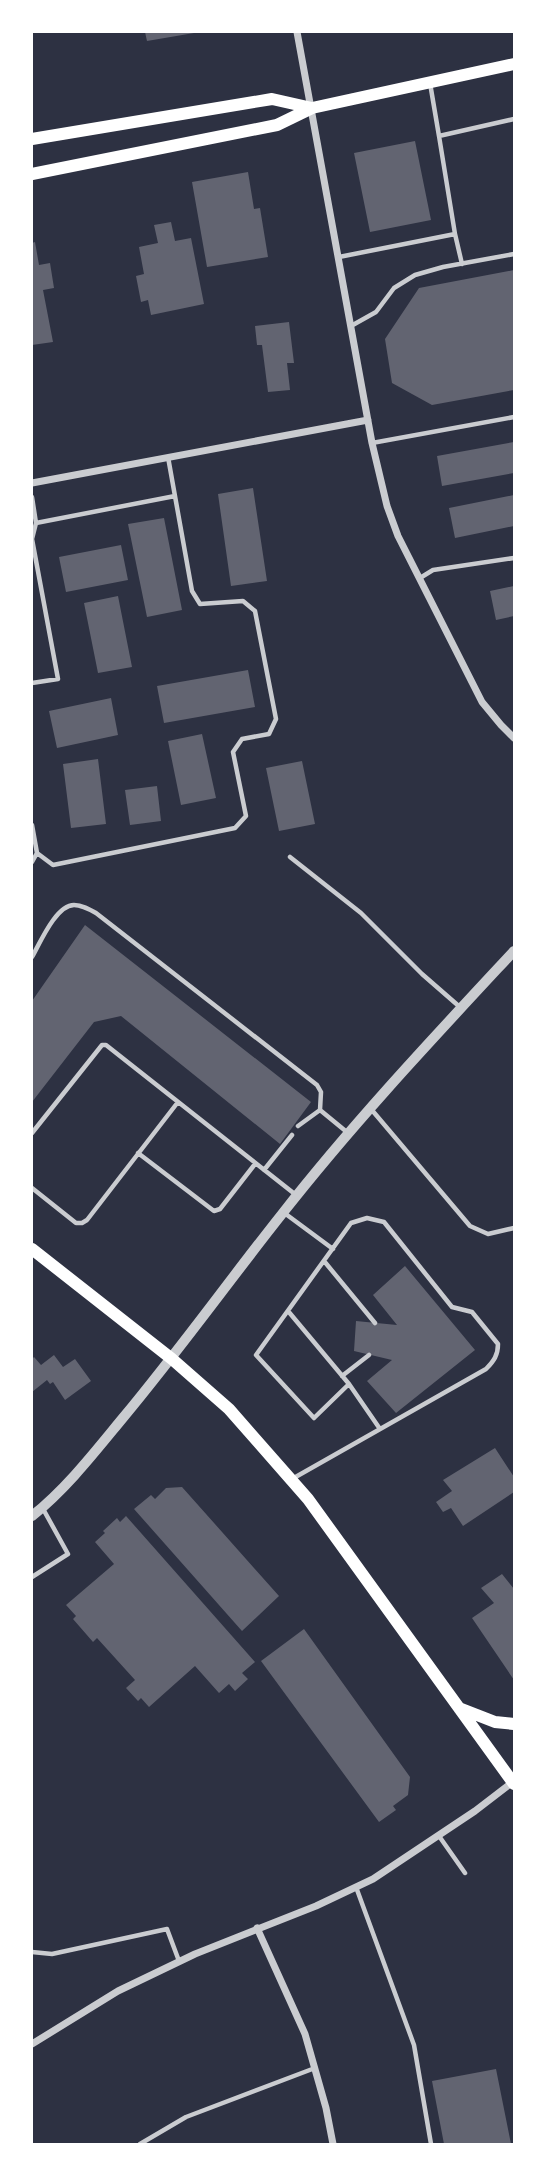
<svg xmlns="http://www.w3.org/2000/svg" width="546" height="2176" font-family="Figtree,sans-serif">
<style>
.building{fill:#626471}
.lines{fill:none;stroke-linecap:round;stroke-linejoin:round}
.service{stroke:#caccd0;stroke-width:4.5}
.minor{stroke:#caccd0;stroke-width:7}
.tertiary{stroke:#caccd0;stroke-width:10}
.secondary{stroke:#fff;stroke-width:12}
</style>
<rect width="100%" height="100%" fill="#2d3142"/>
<path class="building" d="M145,32H194V33L147,41Z
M415,141L431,220L370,232L354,153Z
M248,172L254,209L260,208L268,257L207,267L192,182Z
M171,222L175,241L191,238L204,304L151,315L148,300L141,302L136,276L144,274L139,247L158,243L154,225Z
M35,242L39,265L50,263L54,288L43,290L53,342L32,345V243Z
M514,270V390L432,405L392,383L385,339L419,288Z
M289,322L294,363H287L290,390L268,392L262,345H257L255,326Z
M514,442V473L442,486L437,456Z
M253,488L267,581L231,586L218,494Z
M514,495V526L455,538L449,508Z
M164,518L182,610L147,617L128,524Z
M121,545L128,580L66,592L59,557Z
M514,586V616L496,620L490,591Z
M118,596L132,667L98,673L84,603Z
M248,670L255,707L164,723L157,686Z
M111,698L118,735L57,748L49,711Z
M202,734L216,798L181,805L168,741Z
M98,759L106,824L71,828L63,764Z
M302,761L315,824L279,831L266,768Z
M157,786L161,821L130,825L125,790Z
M85,925L311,1102L280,1144L121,1016L94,1022L32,1102V1001Z
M405,1266L475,1350L396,1413L367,1381L392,1360L354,1351L356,1321L397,1325L373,1295Z
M54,1355L63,1367L75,1359L91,1381L65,1400L53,1382L50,1384L47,1380L32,1392V1359L34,1357L41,1365Z
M495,1448L514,1477V1492L463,1526L451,1508L443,1512L436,1502L452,1491L443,1480Z
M182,1487L279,1596L242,1631L134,1509L151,1495L155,1499L166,1488Z
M126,1516L255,1662L242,1673L248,1679L235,1691L229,1684L219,1693L195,1666L149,1707L141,1698L138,1701L126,1688L135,1680L97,1638L93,1642L73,1619L76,1616L66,1605L114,1564L95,1542L105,1533L103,1531L117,1518L120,1522Z
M502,1574L514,1589V1680L472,1618L494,1603L481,1588Z
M304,1629L410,1777L408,1795L393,1806L396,1810L379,1822L261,1661Z
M496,2069L511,2144H444L432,2081Z"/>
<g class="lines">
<path class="service" d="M430,83L439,136
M455,234L462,264
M339,257L455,234L439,136L514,119
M351,326L376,312L394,288L415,275L443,267L514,254
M372,443L514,417
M32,497L36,523L32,539L58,679L32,683
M36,523L175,496
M420,578L433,570L514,558
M32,825L37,853L53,865L235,828L246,816L233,752L242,739L269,734L276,719L255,611L243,601L200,604L192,591L168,457
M290,857L361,913L422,974L461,1008
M32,862L37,853
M32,957C40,943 56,905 74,905C82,905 89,909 96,913L317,1085L321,1092L320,1110L348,1133
M371,1109L470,1226L488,1234L514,1228
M298,1126L320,1110
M32,1133L102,1045H106L296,1195
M138,1153L214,1211L220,1209L255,1164
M264,1170L292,1135
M32,1188L76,1223H82L87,1220L178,1102
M283,1212L333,1249
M324,1261L375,1323
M288,1311L349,1384L380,1429
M342,1376L369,1355
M292,1479L486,1369C494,1361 498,1355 498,1344L472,1312L452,1307L384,1222L367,1218L351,1223L256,1355L314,1418L349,1384
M32,1577L68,1554L42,1507
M439,1836L465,1873
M356,1887L414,2045L431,2144
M32,1952L52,1954L167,1929L179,1961
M140,2144L186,2117L315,2068"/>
<path class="minor" d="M297,32L372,443L387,506L398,536L482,702L501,725L514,738
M32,483L368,420
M257,1928L305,2034L326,2108L333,2144
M32,2044L118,1991L195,1954L316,1906L373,1879L475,1811L514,1781"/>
<path class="tertiary" d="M32,1516C66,1489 94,1453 122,1419C178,1352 228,1282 282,1214C354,1122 435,1036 514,951"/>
<path class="secondary" d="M32,139L272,99L312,108
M32,174L277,125L312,108L514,64
M32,1249L172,1359L229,1409L308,1499L514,1784
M459,1708L495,1722L514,1724"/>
</g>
<rect width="546" height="2176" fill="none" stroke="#ffffff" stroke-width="66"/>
</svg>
